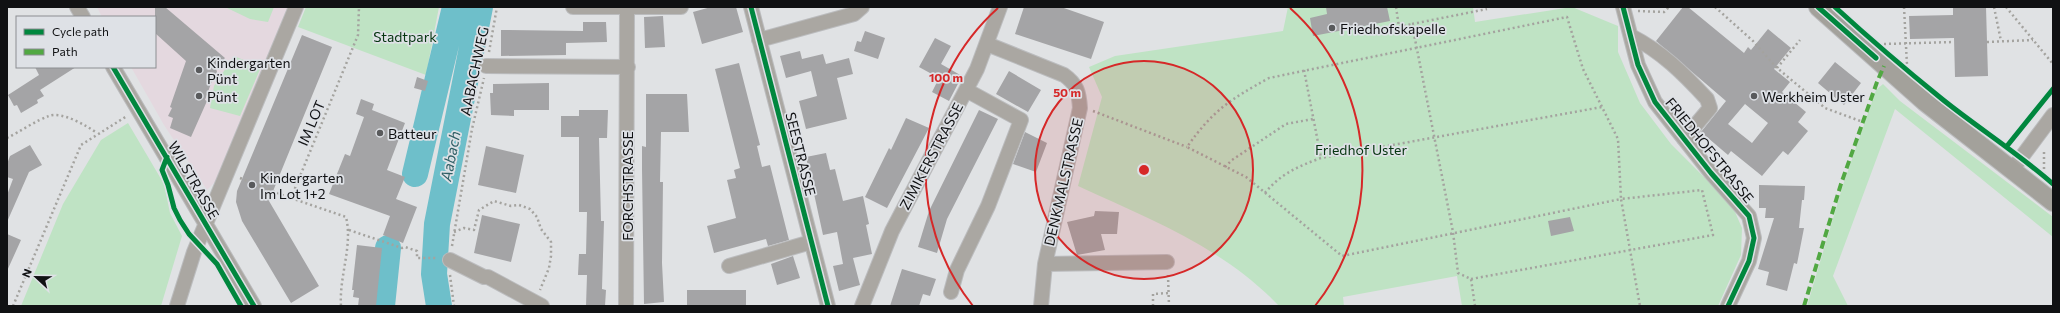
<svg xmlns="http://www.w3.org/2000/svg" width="2060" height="313" font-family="Commissioner,sans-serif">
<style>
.education{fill:#e4d8df}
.green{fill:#bfe3c4}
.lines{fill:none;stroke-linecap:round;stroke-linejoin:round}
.river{stroke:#6ebfca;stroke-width:26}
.building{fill:#a4a4a6;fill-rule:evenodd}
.minor-casing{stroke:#bbbcbe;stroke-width:16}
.major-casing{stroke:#bbbcbe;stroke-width:20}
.path{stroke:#a4a39f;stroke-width:2.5;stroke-dasharray:2 3;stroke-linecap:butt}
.minor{stroke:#aaa7a2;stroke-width:14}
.major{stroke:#a3a19b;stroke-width:18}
.quiet{stroke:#51a842;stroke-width:4;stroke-dasharray:8 4;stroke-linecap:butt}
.cycleway-casing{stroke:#dee1e6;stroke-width:8}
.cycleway{stroke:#00873e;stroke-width:5}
.ring{fill:none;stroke:#d62828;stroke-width:2}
.poi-dot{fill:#595a5c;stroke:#dee1e6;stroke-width:1.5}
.labels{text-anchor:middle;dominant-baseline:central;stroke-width:3.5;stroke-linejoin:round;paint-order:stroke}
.poi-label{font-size:14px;fill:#101113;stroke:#dee1e6;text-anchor:start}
.park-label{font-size:14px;fill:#053510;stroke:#dee1e6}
.street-label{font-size:14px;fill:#101113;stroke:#dee1e6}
.water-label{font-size:15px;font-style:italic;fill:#2f5f65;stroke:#dee1e6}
.centre{fill:#d62828;stroke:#dee1e6;stroke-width:2}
.ring-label{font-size:12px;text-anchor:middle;font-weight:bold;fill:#d62828;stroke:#dee1e6;stroke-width:3.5;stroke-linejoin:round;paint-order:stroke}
</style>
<rect width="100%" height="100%" fill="#e0e2e4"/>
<path class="education" d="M97,7H290L215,182L207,190L164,125L131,67H155V17H102Z"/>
<path class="green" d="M225,7H274L268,22L250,19Z
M306,7H439L426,75L298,27Z
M1288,7H1473L1475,22L1572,7L1618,26V52L1640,103L1671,144L1732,205L1742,228L1741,255L1718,306H1462L1457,276L1343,297L1344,306H1279C1224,248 1150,219 1078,186L1102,97L1089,67L1115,56L1283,31Z
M234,56L261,67L240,116L210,108L214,86Z
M1883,84L1900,101L2053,217V237L1895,109L1833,276L1848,306H1807L1843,185L1876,90Z
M128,123L164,184L170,213L182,236L161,306H21L63,204L101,140Z"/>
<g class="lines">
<path class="river" d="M415,174L455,7
M382,306L388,248
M439,306L434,274L437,224L480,7"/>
</g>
<path class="building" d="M155,7H165L225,58L216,68L217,72L213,78L205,100L207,101L191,137L170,128L173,118L168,116L172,108L170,107L186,61L155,33Z
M711,7H736L743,32L702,44L693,12Z
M1024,7H1061L1104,22L1091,59L1015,34Z
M1326,7H1387L1390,21L1313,36L1310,18L1327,14Z
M1683,7H1688L1744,53L1748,47L1751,50L1768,29L1791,48L1774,69L1790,82L1782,92L1806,112L1798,122L1808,131L1788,155L1783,151L1762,176L1731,151L1728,155L1701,132L1726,101L1656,41ZM1745,104L1768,123L1752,143L1728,124Z
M1986,7L1988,76L1955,77L1954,38L1910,39L1909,16L1953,15V8Z
M663,16L665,47L645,48L644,17Z
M583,22H606L607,42L566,43V55L501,56V30L583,31Z
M865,31L885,38L878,59L854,51L857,41L861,42Z
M302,35L332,47L269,201L319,286L291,303L242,221L236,202L237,191Z
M935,38L951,46L941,64L962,76L949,101L932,92L939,78L919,67Z
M800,51L802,59L823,54L826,64L849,58L853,74L837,78L847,119L806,129L799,101L817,96L811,71L786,78L780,56Z
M1835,62L1861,83L1844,105L1818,83Z
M739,63L760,145L757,146L762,167L770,165L789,240L768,246L766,239L714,253L707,226L736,218L727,180L736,178L734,170L740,168L715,69Z
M35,67H76L40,90L44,96L37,100L38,103L21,113L17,105L14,106L8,95L39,75Z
M1009,71L1041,90L1028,112L996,94Z
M417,77L428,81L425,91L414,88Z
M549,83V110H514V116L491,115L490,93H493V84Z
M646,94H687L689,132H661L660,182H663L662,263L664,302L644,304L642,169V146L646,147Z
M361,99L374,104L372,110L405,123L387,170L405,177L396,199L417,207L403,243L383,235L390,216L329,194L345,154L350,156L364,117L356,114Z
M579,110H608L607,138H599L601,221H604L602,289L606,290L605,306H586L587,275H578L579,254H586L587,212H579V137H561V116H579Z
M979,110L998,119L947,219L937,253L918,247L929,211Z
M906,118L929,128L887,208L865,197L889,148L891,150Z
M1025,132L1047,143L1036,172L1013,164Z
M30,145L42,165L29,172L7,222V195L13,179L7,177V164L10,156Z
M486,146L524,155L516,193L478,185Z
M826,153L830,170L835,169L843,201L863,196L869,224L866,225L872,254L853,258L860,285L839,291L833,266L843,264L837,232L823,235L806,157Z
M1759,185L1805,186L1804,200H1802L1799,228H1804L1797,264L1794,263L1787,291L1766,285L1769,272L1758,269L1774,218H1765L1766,208H1759Z
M1095,211L1119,212L1117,234H1101L1105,250L1077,255L1067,222L1094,216Z
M482,215L520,224L511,262L474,253Z
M1570,217L1574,231L1551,236L1548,221Z
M7,234L21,240L7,271Z
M357,245L382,248L376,306H358L359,298L353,297L354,290H352Z
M793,256L800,278L777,285L771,264Z
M902,269L936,279L930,296L923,294L919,306H890Z
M687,290H746V306H687Z"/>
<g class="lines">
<g class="minor-casing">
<path id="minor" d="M77,7L83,17
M573,7H681
M751,7L828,306
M1623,7L1638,65L1655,102L1711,173L1749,216L1754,238L1749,261L1728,306
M1631,36C1662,52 1683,73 1707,99L1710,108L1684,139
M759,40L854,14L862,7
M987,44L1064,75C1077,84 1079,93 1080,108L1045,264L1041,306
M486,66L628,67
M113,67L254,306
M2012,170L2053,115
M450,260L484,277H488L542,306
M1045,264L1167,262
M729,266L811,242
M951,292L957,270L988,206L1021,120L966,90
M177,306L194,252L296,7
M626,306L627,7
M862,306L892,231L977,69L1000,7"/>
</g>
<g class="major-casing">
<path id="major" d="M1818,7L1925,102L2053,202"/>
</g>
<path class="path" d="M1396,7L1399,27L1412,24
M1715,7L1753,41L1776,67L1825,108L1863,122
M1904,7L1907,65
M1994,7L2001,41
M2006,7L2053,64
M1638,11L1664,12L1669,7
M1987,42L2033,40
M1884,44L1954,42
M489,52L497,7
M1777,68L1800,40
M1304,70L1321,158
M1093,111L1187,147
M7,138C19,132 37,120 49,116C62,111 87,126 97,133
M2044,152V175
M1225,167L1232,160L1286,124L1313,119
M240,178L285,196L346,217C353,246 339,276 341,306
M1265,193C1280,174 1299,166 1321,158L1602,107
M291,198L358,35L359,7
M349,230L402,248L405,247L417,251V258H436
M454,232L464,228L474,230L479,210L494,201L511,206L519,205L530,209L537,217L541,229L551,242V256L549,268L540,290
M452,246L472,129L484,78
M450,275L454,306
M1168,275L1169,306
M1471,279L1713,235L1702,190L1621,199L1618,139L1583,69L1567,17L1269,78C1231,99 1213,110 1187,147L1246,177L1342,256L1621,199L1640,306
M13,306L81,145L127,116
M1153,306V294L1168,293
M1475,306L1471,279L1458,273L1453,232L1412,24L1487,9"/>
<use href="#minor" class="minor"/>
<use href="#major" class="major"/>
<path class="quiet" d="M1804,306L1841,184L1877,82L1884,66"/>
<g class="cycleway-casing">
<path id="cycleway" d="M751,7L828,306
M1623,7L1638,65L1655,102L1711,173L1749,216L1754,238L1749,261L1728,306
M1818,7L1876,58
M1835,7C1870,39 1905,69 1942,99C1978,128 2018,153 2053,184
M113,67L254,306
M2007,146L2053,89
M167,157L162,170L168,185L174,208L180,220L189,234L217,264L241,306"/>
</g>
<use href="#cycleway" class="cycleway"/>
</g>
<circle cx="1144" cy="170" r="109" fill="#d62828" fill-opacity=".12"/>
<g class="ring">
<circle cx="1144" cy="170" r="109"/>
<path d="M973 306A218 218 0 0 1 998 8M1290 8A218 218 0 0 1 1315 306"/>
</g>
<g class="poi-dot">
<circle cx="1332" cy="28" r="4"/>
<circle cx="199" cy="70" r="4"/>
<circle cx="199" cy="96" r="4"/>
<circle cx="1754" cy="96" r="4"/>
<circle cx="380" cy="133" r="4"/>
<circle cx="252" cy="185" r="4"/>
</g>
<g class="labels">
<g class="poi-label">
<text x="1340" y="28">Friedhofskapelle</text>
<text x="207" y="62">Kindergarten<tspan x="207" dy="16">Pünt</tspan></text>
<text x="207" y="96">Pünt</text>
<text x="1762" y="96">Werkheim Uster</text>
<text x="388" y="133">Batteur</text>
<text x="260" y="177">Kindergarten<tspan x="260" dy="16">Im Lot 1+2</tspan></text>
</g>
<g class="park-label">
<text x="405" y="36">Stadtpark</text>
<text x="1361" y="149">Friedhof Uster</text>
</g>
<g class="street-label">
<text transform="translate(474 71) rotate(-78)">AABACHWEG</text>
<text transform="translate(311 123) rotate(-67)">IM LOT</text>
<text transform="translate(1710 150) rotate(51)">FRIEDHOFSTRASSE</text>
<text transform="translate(801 154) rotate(76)">SEESTRASSE</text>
<text transform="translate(931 156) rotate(-62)">ZIMIKERSTRASSE</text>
<text transform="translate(194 180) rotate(60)">WILSTRASSE</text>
<text transform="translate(1063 182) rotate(-77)">DENKMALSTRASSE</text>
<text transform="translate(627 186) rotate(-90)">FORCHSTRASSE</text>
</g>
<g class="water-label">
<text transform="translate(450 156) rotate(-79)">Aabach</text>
</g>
</g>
<circle cx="1144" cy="170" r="6" class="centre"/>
<g class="ring-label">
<text x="946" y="82">100 m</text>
<text x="1067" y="97">50 m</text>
</g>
<rect width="2060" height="313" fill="none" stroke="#101113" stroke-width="16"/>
<rect x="16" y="16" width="140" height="52" fill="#dee1e6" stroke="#8c8e92"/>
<rect x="24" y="29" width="20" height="6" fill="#00873e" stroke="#8c8e92"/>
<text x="52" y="36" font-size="12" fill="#101113">Cycle path</text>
<rect x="24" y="49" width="20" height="6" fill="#51a842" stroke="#8c8e92"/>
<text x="52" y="56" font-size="12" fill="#101113">Path</text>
<g transform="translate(36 277) rotate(292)" stroke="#dee1e6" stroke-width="3" paint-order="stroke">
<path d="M0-3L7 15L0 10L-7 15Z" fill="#101113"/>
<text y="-6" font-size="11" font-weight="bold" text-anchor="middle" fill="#101113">N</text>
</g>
</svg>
